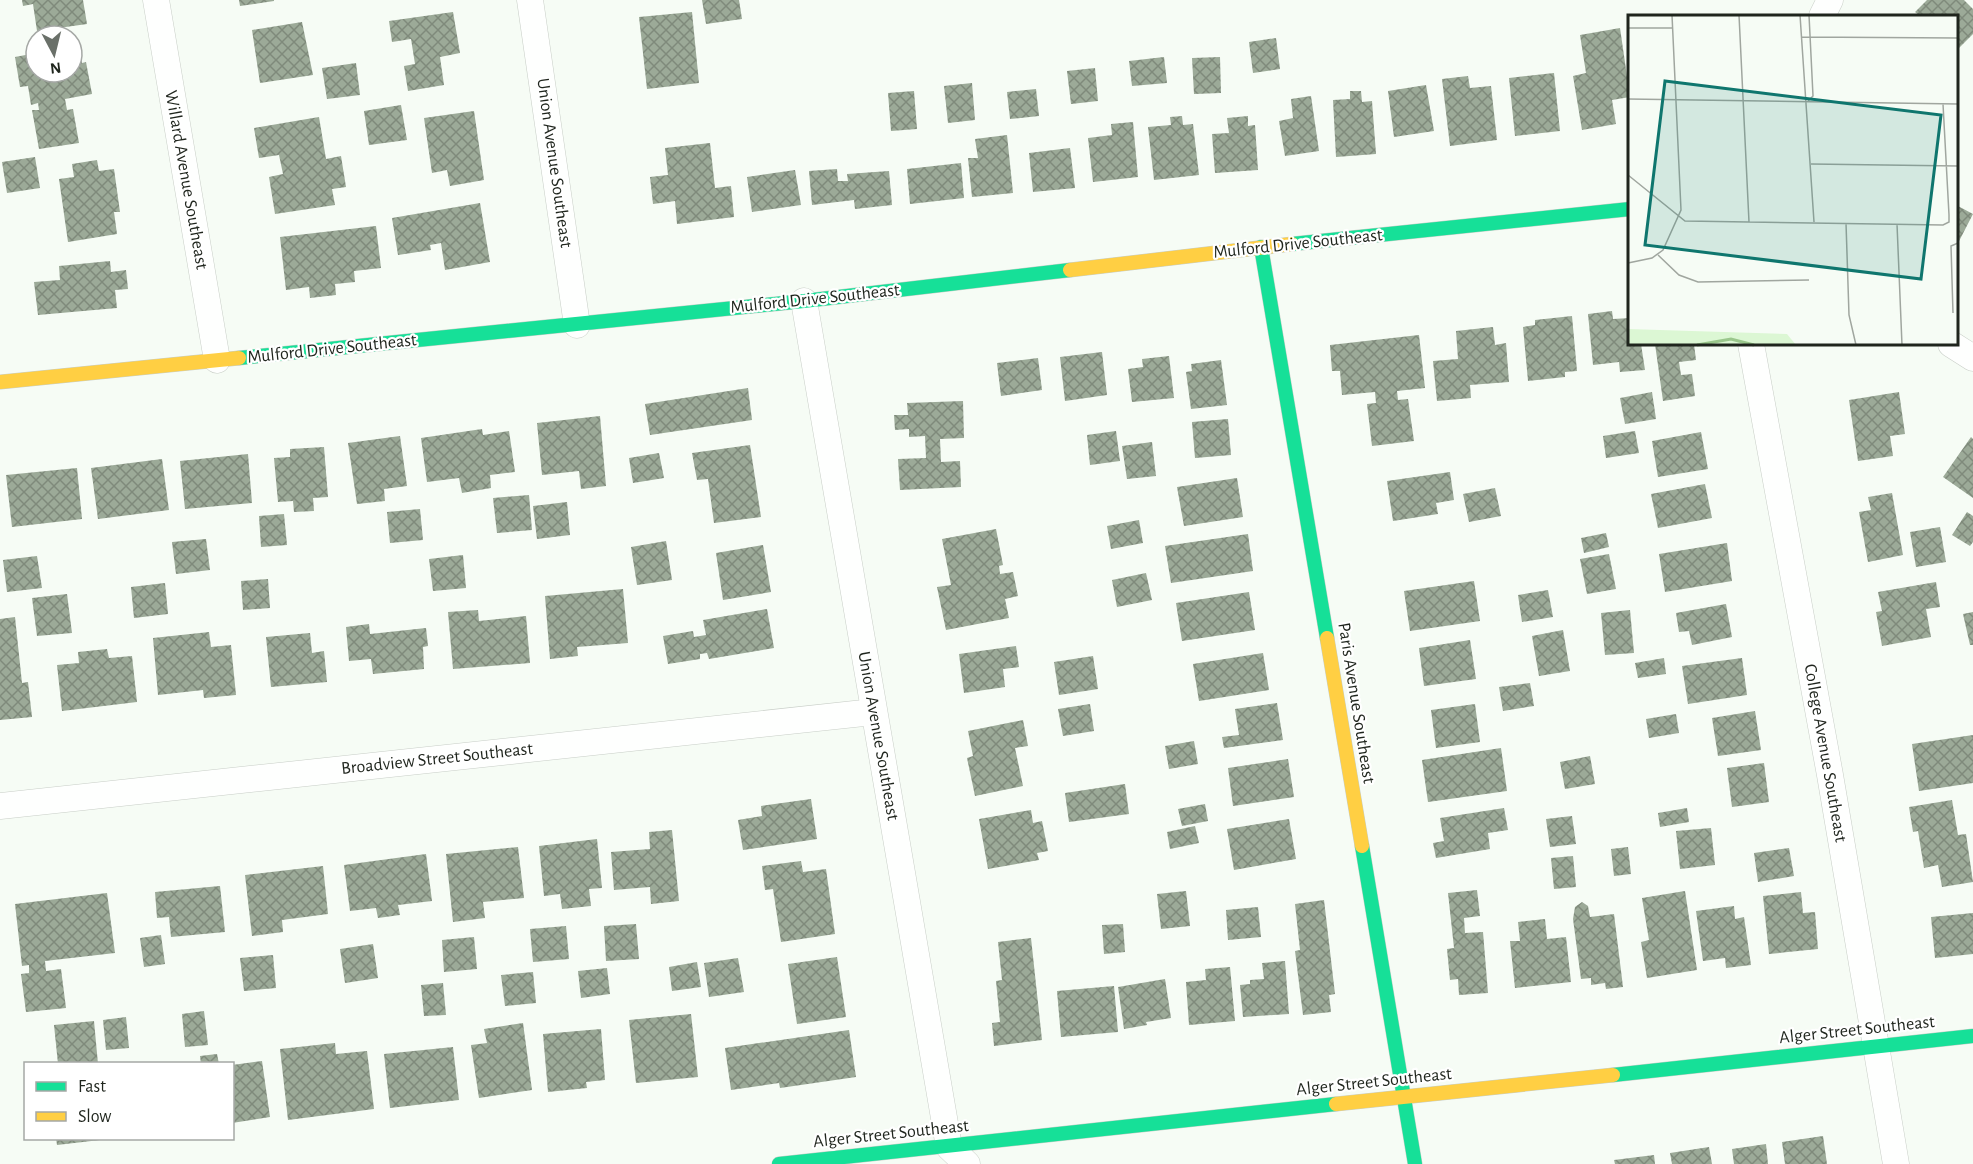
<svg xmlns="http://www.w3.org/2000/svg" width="1973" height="1164" font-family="'Alegreya Sans',sans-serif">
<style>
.building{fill:url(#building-cross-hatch)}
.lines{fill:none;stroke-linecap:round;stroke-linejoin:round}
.street-casing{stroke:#c8cec7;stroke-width:27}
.fast-casing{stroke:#c8cec7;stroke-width:15}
.slow-casing{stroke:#c8cec7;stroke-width:15}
.street{stroke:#fefffe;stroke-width:26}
.fast{stroke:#16e098;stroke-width:14}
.slow{stroke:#ffcf43;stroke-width:14}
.labels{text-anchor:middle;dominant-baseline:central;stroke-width:4.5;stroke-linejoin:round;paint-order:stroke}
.street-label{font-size:18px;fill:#1f251d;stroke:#fff}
.inset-river{fill:none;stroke:#9ac78c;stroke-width:3}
.inset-road{fill:none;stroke:#a0a69f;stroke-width:1.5}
.view{fill:#0f766e;fill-opacity:0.15;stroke:#0f766e;stroke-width:3}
.inset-edge{fill:none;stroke:#1f251d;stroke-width:3}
</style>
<defs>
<pattern id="building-cross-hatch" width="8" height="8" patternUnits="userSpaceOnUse" patternTransform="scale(1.5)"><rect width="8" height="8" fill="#9caa98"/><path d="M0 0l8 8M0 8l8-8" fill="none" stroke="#7f8a7b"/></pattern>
</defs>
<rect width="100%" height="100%" fill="#f6fcf5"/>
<path class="building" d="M22,0H83L87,24L37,31L33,4L23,6Z
M239,0H274V1L240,6Z
M702,0H739L742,19L706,24Z
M1927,0H1964L1973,9V34L1956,51V16H1920L1915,12Z
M453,12L460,53L440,57L444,85L408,91L404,66L415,64L411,39L392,42L389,21Z
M692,12L699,83L647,89L639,17Z
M302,22L313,75L260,83L252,30Z
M1620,28L1630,97L1612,100L1616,124L1582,130L1573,76L1586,73L1580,35Z
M1276,38L1280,69L1253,73L1249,42Z
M79,46L82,63L86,62L92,94L65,99L67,110L73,109L79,143L39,149L32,110H39L38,103L31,105L28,86L20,87L15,57L36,53V72H72V47Z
M1164,57L1167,83L1132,86L1129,61Z
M1220,57L1221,93L1194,94L1192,58Z
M356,63L360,95L327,99L322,68Z
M1095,68L1098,101L1071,104L1067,71Z
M1554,73L1560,131L1515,136L1509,78Z
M1468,76L1470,88L1491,86L1497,140L1450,146L1442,79Z
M972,83L975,120L948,123L944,86Z
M1426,85L1434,131L1394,137L1388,91Z
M1036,89L1039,116L1010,119L1007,92Z
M914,91L917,129L891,131L888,93Z
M1350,91H1361L1362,102L1372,101L1376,154L1336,157L1333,100L1350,99Z
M1311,96L1319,151L1285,156L1279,121L1293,118L1291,99Z
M401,105L407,140L369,145L364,111Z
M474,111L484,180L450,186L447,170L432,173L424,118Z
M1182,116L1183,125L1193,124L1199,175L1154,180L1148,127L1171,125L1170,117Z
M1248,116V126L1255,125L1258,170L1215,173L1212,134L1229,133L1227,118Z
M319,117L326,159L341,156L346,187L332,189L335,205L275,214L269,177L283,174L279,155L259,158L254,128Z
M1133,122L1138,177L1093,182L1088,138L1112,135L1111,124Z
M1007,135L1013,193L972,197L968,158H978L975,139Z
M710,143L715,188L731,186L734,217L677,224L675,201L653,204L650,177L668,175L665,148Z
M1070,148L1075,188L1033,192L1029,153Z
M35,157L40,188L7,193L2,162Z
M97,160L99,171L114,169L120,212H114L117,234L68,242L59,179L74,177L72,164Z
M961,163L964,198L910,204L907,169Z
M837,169L838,181H848L847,174L889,171L892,205L855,209L854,200L812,205L809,171Z
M795,170L801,205L752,212L747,177Z
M480,203L490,262L445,270L441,243L430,245L431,250L398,255L392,218Z
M1956,205L1973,214L1956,247Z
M376,226L381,268L354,271L355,282L335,284L336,295L310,298L309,287L286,290L280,237Z
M110,261L111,272L126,270L128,289L115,290L117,308L38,315L34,282L60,280L59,266Z
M1612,311L1613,319L1630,318V344H1641L1645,370L1620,372L1619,362L1593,365L1588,314Z
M1572,316L1577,371L1565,372V377L1528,381L1523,327L1535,325V320Z
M1493,327L1495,345L1506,343L1509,382L1470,385L1471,398L1437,401L1433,361L1458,359L1456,331Z
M1419,335L1425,388L1397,391L1398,400L1408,399L1414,441L1372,446L1367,404L1376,403L1375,392L1342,395L1340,371H1332L1330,345Z
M1655,344H1694L1696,360L1679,362L1681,375L1692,374L1695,396L1663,401Z
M1102,352L1107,395L1065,401L1060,357Z
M1169,356L1174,398L1132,402L1128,369L1143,367L1142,359Z
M1038,358L1042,390L1001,396L997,363Z
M1221,360L1227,405L1191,409L1186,372L1192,371L1191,364Z
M748,388L752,420L650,435L645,404Z
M1652,392L1656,419L1625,424L1620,398Z
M1899,392L1905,434L1890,436L1893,456L1858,461L1849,400Z
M963,401L964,438L940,439L941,462L960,461L961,487L900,490L898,459L926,458L925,436L909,437V429L895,430L894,415H908L907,403Z
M600,416L606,486L581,489L579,471L542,475L537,423Z
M1228,419L1231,455L1195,458L1192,422Z
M482,429L483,435L509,431L515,472L490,475L491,488L462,493L459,478L427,482L421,438Z
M1116,431L1120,461L1090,465L1087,435Z
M1635,431L1639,453L1606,458L1603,436Z
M1701,432L1708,469L1658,477L1652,441Z
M400,436L407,486L384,489L385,501L357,504L348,443Z
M1971,437L1973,439V498L1943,477Z
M1152,442L1156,476L1127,479L1122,446Z
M750,445L761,517L714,523L708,479L697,480L692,453Z
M324,447L328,497L313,498L314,511L294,512L293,501L278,502L274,458L290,457V449Z
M659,453L664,478L633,483L629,458Z
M248,454L252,503L185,509L180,461Z
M162,459L169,510L98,519L91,468Z
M77,468L82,519L12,527L6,475Z
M1450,472L1454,500L1436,503L1438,514L1393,521L1387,481Z
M1237,478L1243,517L1184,526L1177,487Z
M1705,484L1712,518L1658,528L1651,494Z
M1495,488L1501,516L1469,522L1463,494Z
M1892,493L1903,555L1868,562L1859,512L1871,510L1868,497Z
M529,495L532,530L497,533L493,498Z
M567,502L570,535L537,539L533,506Z
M420,509L423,540L390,543L387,512Z
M1967,512L1973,516V542L1970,546L1952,535Z
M284,514L287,545L261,547L259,516Z
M1139,520L1143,543L1111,549L1107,526Z
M1940,527L1946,562L1916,567L1910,532Z
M996,529L1003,565L999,566L1000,574L1013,572L1018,596L1005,599L1009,618L946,630L937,587L951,585L942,539Z
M1606,533L1609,547L1584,553L1581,538Z
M1248,534L1253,571L1171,583L1165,546Z
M206,539L210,570L176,574L172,542Z
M666,541L672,580L637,585L631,547Z
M1727,543L1732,581L1665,592L1659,554Z
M763,545L771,592L723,600L716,553Z
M1609,554L1616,589L1587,594L1580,559Z
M463,555L466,588L433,591L429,559Z
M37,556L42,588L7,592L3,560Z
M1146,573L1152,600L1117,607L1112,580Z
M268,579L270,608L243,610L241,581Z
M1474,581L1480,621L1410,631L1404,591Z
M1936,582L1940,607L1926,609L1931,637L1882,646L1876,612L1882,611L1878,592Z
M165,583L168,614L134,618L131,587Z
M623,589L628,643L577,647L578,656L550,659L545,596Z
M1548,590L1553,617L1522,622L1518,595Z
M1249,592L1255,630L1182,641L1176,603Z
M67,594L72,633L37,636L32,598Z
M1726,604L1732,637L1692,645L1689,631L1679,632L1676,613Z
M767,609L774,648L709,659L707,653L700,654V659L668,664L663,636L693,631L694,637L706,635L703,620Z
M478,610L479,621L526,616L530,663L453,669L448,612Z
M1630,610L1634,653L1605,655L1601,613Z
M1973,612V645H1970L1963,614Z
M15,617L22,683L28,682L32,717L0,720V619Z
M369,624L370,634L426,628L428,646L423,647L424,669L373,674L371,659L349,661L346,627Z
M1563,630L1570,671L1539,676L1532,636Z
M209,632L211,647L231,645L236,695L204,698L203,690L158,695L153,638Z
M310,633L312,653L324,651L327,682L271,687L266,637Z
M1470,640L1476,679L1424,686L1419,648Z
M1016,646L1019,667L1003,669L1005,687L964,693L959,654Z
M107,649L109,658L132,656L137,702L62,711L57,665L79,663L78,652Z
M1263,653L1269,690L1199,701L1193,664Z
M1093,656L1098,689L1059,695L1054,662Z
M1664,658L1666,674L1638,678L1635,663Z
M1742,658L1747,695L1688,704L1682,666Z
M1530,683L1534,706L1503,711L1499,687Z
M1277,703L1283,740L1224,748L1222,737L1239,735L1235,709Z
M1090,704L1094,731L1063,736L1058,709Z
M1475,704L1480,742L1436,748L1431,710Z
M1755,711L1761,750L1718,756L1712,718Z
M1676,714L1679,733L1649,738L1646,719Z
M1023,720L1028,746L1015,748L1023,786L975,796L967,758L973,756L968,731Z
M1973,735V783L1919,791L1912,744Z
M1194,741L1198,764L1169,769L1165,746Z
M1501,748L1507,791L1428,802L1422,760Z
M1590,756L1595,784L1565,789L1560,762Z
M1288,759L1294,797L1233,806L1228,768Z
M1764,763L1769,802L1732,807L1727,768Z
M1125,784L1129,814L1069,822L1065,793Z
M811,799L817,839L743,850L738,820L762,816L761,806Z
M1952,800L1958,835L1966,834L1973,882L1942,887L1938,865L1924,868L1918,831L1913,832L1909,807Z
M1205,804L1208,821L1182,826L1178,809Z
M1504,808L1508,830L1488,833L1490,849L1436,858L1433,843L1444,841L1440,818Z
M1687,808L1689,822L1660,827L1658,813Z
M1031,810L1033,823L1042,821L1048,851L1037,853L1039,860L988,869L979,819Z
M1572,816L1576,844L1550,847L1546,819Z
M1289,819L1296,859L1234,870L1227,829Z
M1195,826L1199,843L1170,849L1167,832Z
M1711,828L1715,865L1680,869L1676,831Z
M672,830L679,901L651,904L650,887L614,890L611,852L650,849L649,832Z
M597,839L602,888L589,889L591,906L562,909L560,894L544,896L539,846Z
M518,847L524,898L483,902L485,918L453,922L446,854Z
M1628,847L1631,874L1614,876L1611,849Z
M1789,848L1794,876L1758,882L1754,853Z
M426,854L432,901L398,905L400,915L378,918L376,908L350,911L344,865Z
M1573,856L1576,887L1554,889L1551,858Z
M801,861L803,872L826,869L835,934L781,942L773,889L765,890L762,866Z
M323,866L328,914L282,920L283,932L252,936L245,875Z
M220,886L225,932L171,937L169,917L157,918L155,892Z
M1477,890L1480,916L1464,918L1465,933L1483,932L1488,993L1459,995L1458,979L1450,980L1447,949L1454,948L1448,893Z
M1186,891L1190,926L1161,929L1157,894Z
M1685,891L1697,970L1647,978L1641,942L1649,940L1642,898Z
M1801,892L1803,913L1815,912L1818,949L1769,954L1763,896Z
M107,893L115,953L45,961L46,971L61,969L66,1008L26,1012L21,974L29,973V965L22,966L15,904Z
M1324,900L1335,994L1329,995L1331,1012L1303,1015L1295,951L1300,950L1295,904Z
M1582,902L1588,906L1590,917L1614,914L1623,987L1606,989L1605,983L1591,985V978L1581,979L1573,919L1575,907Z
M1734,906L1735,919L1744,917L1751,965L1726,968L1725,958L1703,961L1696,911Z
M1258,907L1261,937L1228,940L1226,910Z
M1973,913V954L1935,958L1931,917Z
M1545,919L1547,939L1566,937L1571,982L1515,988L1510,941H1520L1518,922Z
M636,924L639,959L606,961L604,926Z
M1123,924L1125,952L1104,954L1102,925Z
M566,926L569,959L533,962L530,929Z
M161,935L165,964L144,967L140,938Z
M474,937L477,969L444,972L442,940Z
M1031,938L1042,1040L994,1046L992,1023L1000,1022L996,981L1002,980L998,942Z
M373,944L378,978L345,983L340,949Z
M273,955L276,988L244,991L240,958Z
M837,957L846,1017L797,1024L788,964Z
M738,958L744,992L709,997L704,963Z
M1285,961L1289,1014L1243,1017L1240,985L1250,984V980L1264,979L1262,963Z
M697,962L701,987L672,991L669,967Z
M1230,967L1235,1021L1189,1025L1186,982L1206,980L1205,969Z
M607,968L610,994L581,998L578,971Z
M533,972L536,1003L505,1006L501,975Z
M1165,979L1171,1018L1146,1022L1147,1025L1124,1029L1118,987Z
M443,983L446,1015L424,1016L421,985Z
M1114,986L1118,1032L1061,1037L1057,991Z
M204,1011L208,1045L185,1047L182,1014Z
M691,1014L698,1077L636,1083L629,1020Z
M126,1017L129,1048L106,1050L103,1020Z
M94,1021L98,1064H58L54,1025Z
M523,1023L532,1090L479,1098L471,1045L487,1043L484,1029Z
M601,1029L605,1080L586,1082L587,1088L548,1092L543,1034Z
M849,1030L856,1077L780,1088L779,1083L731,1090L725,1048Z
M335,1043L336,1054L367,1051L374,1109L288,1120L280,1049Z
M453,1047L459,1100L390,1108L384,1054Z
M217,1054L219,1064H201L200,1056Z
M262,1061L270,1117L232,1123V1065Z
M1823,1136L1827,1164H1785L1782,1142Z
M56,1138H100V1140L57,1145Z
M1766,1144L1768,1164H1734L1732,1149Z
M1709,1147L1712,1164H1672L1670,1153Z
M1654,1155L1655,1164H1615L1614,1160Z"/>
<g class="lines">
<g class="street-casing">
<path id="street" d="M156,0L217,360
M530,0L577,325
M1822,16L1830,0
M804,301L949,1147L967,1164
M1751,344L1830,775L1896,1164
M1951,344L1973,358
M0,806L873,712"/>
</g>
<g class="fast-casing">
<path id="fast" d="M1292,244L1630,209
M1261,247L1327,638
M239,358L804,301L1070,270
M1362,846L1415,1164
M1613,1075L1973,1036
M779,1164L1336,1104"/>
</g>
<g class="slow-casing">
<path id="slow" d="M1070,270L1292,244
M0,382L239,358
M1327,638L1362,846
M1336,1104L1613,1075"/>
</g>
<use href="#street" class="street"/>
<use href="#fast" class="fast"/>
<use href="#slow" class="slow"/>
</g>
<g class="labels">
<g class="street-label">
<text transform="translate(554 163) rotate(82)">Union Avenue Southeast</text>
<text transform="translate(186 180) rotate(80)">Willard Avenue Southeast</text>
<text transform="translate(1298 244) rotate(-6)">Mulford Drive Southeast</text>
<text transform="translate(815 299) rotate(-6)">Mulford Drive Southeast</text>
<text transform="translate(332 349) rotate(-6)">Mulford Drive Southeast</text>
<text transform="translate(1356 703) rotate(81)">Paris Avenue Southeast</text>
<text transform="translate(878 736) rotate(80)">Union Avenue Southeast</text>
<text transform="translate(1825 753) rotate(80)">College Avenue Southeast</text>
<text transform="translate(437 759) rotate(-6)">Broadview Street Southeast</text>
<text transform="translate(1857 1030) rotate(-6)">Alger Street Southeast</text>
<text transform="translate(1374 1082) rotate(-6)">Alger Street Southeast</text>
<text transform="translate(891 1134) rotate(-6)">Alger Street Southeast</text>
</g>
</g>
<g transform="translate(1628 15)">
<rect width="330" height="330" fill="#f6fcf5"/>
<path d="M0,314L159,319L168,330H0Z" fill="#dcf7d4"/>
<path class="inset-river" d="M69,330L103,324L126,330"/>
<path class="inset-road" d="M111,0L121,207M172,0L186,207M0,13H45M173,22L330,23M0,84L330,89M180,86L185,81L181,0M183,149L330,151M0,160L57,206L315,210L321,207V200L315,89M218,208L221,300L228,330M269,209L274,330M30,240L51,260L70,267L181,265M0,248L24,243L35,235L53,195L44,0M325,298L323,231L330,228"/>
<path class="view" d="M37,66L313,100L293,264L17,230Z"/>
<rect width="330" height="330" class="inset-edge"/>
</g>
<rect x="24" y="1062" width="210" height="78" fill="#ffffff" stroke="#a5a8a5" stroke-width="1.5"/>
<rect x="36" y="1082" width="30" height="9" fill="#16e098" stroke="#a5a8a5" stroke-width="1.5"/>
<text x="78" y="1092" font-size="18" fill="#1f251d">Fast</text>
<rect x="36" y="1112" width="30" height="9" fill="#ffcf43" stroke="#a5a8a5" stroke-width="1.5"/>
<text x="78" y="1122" font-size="18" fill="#1f251d">Slow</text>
<g transform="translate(54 54) rotate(173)"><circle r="28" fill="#ffffff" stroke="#a5a8a5" stroke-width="1.5"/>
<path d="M0-4.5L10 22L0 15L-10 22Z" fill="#6a7069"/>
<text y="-9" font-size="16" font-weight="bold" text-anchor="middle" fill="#1f251d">N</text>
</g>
</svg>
